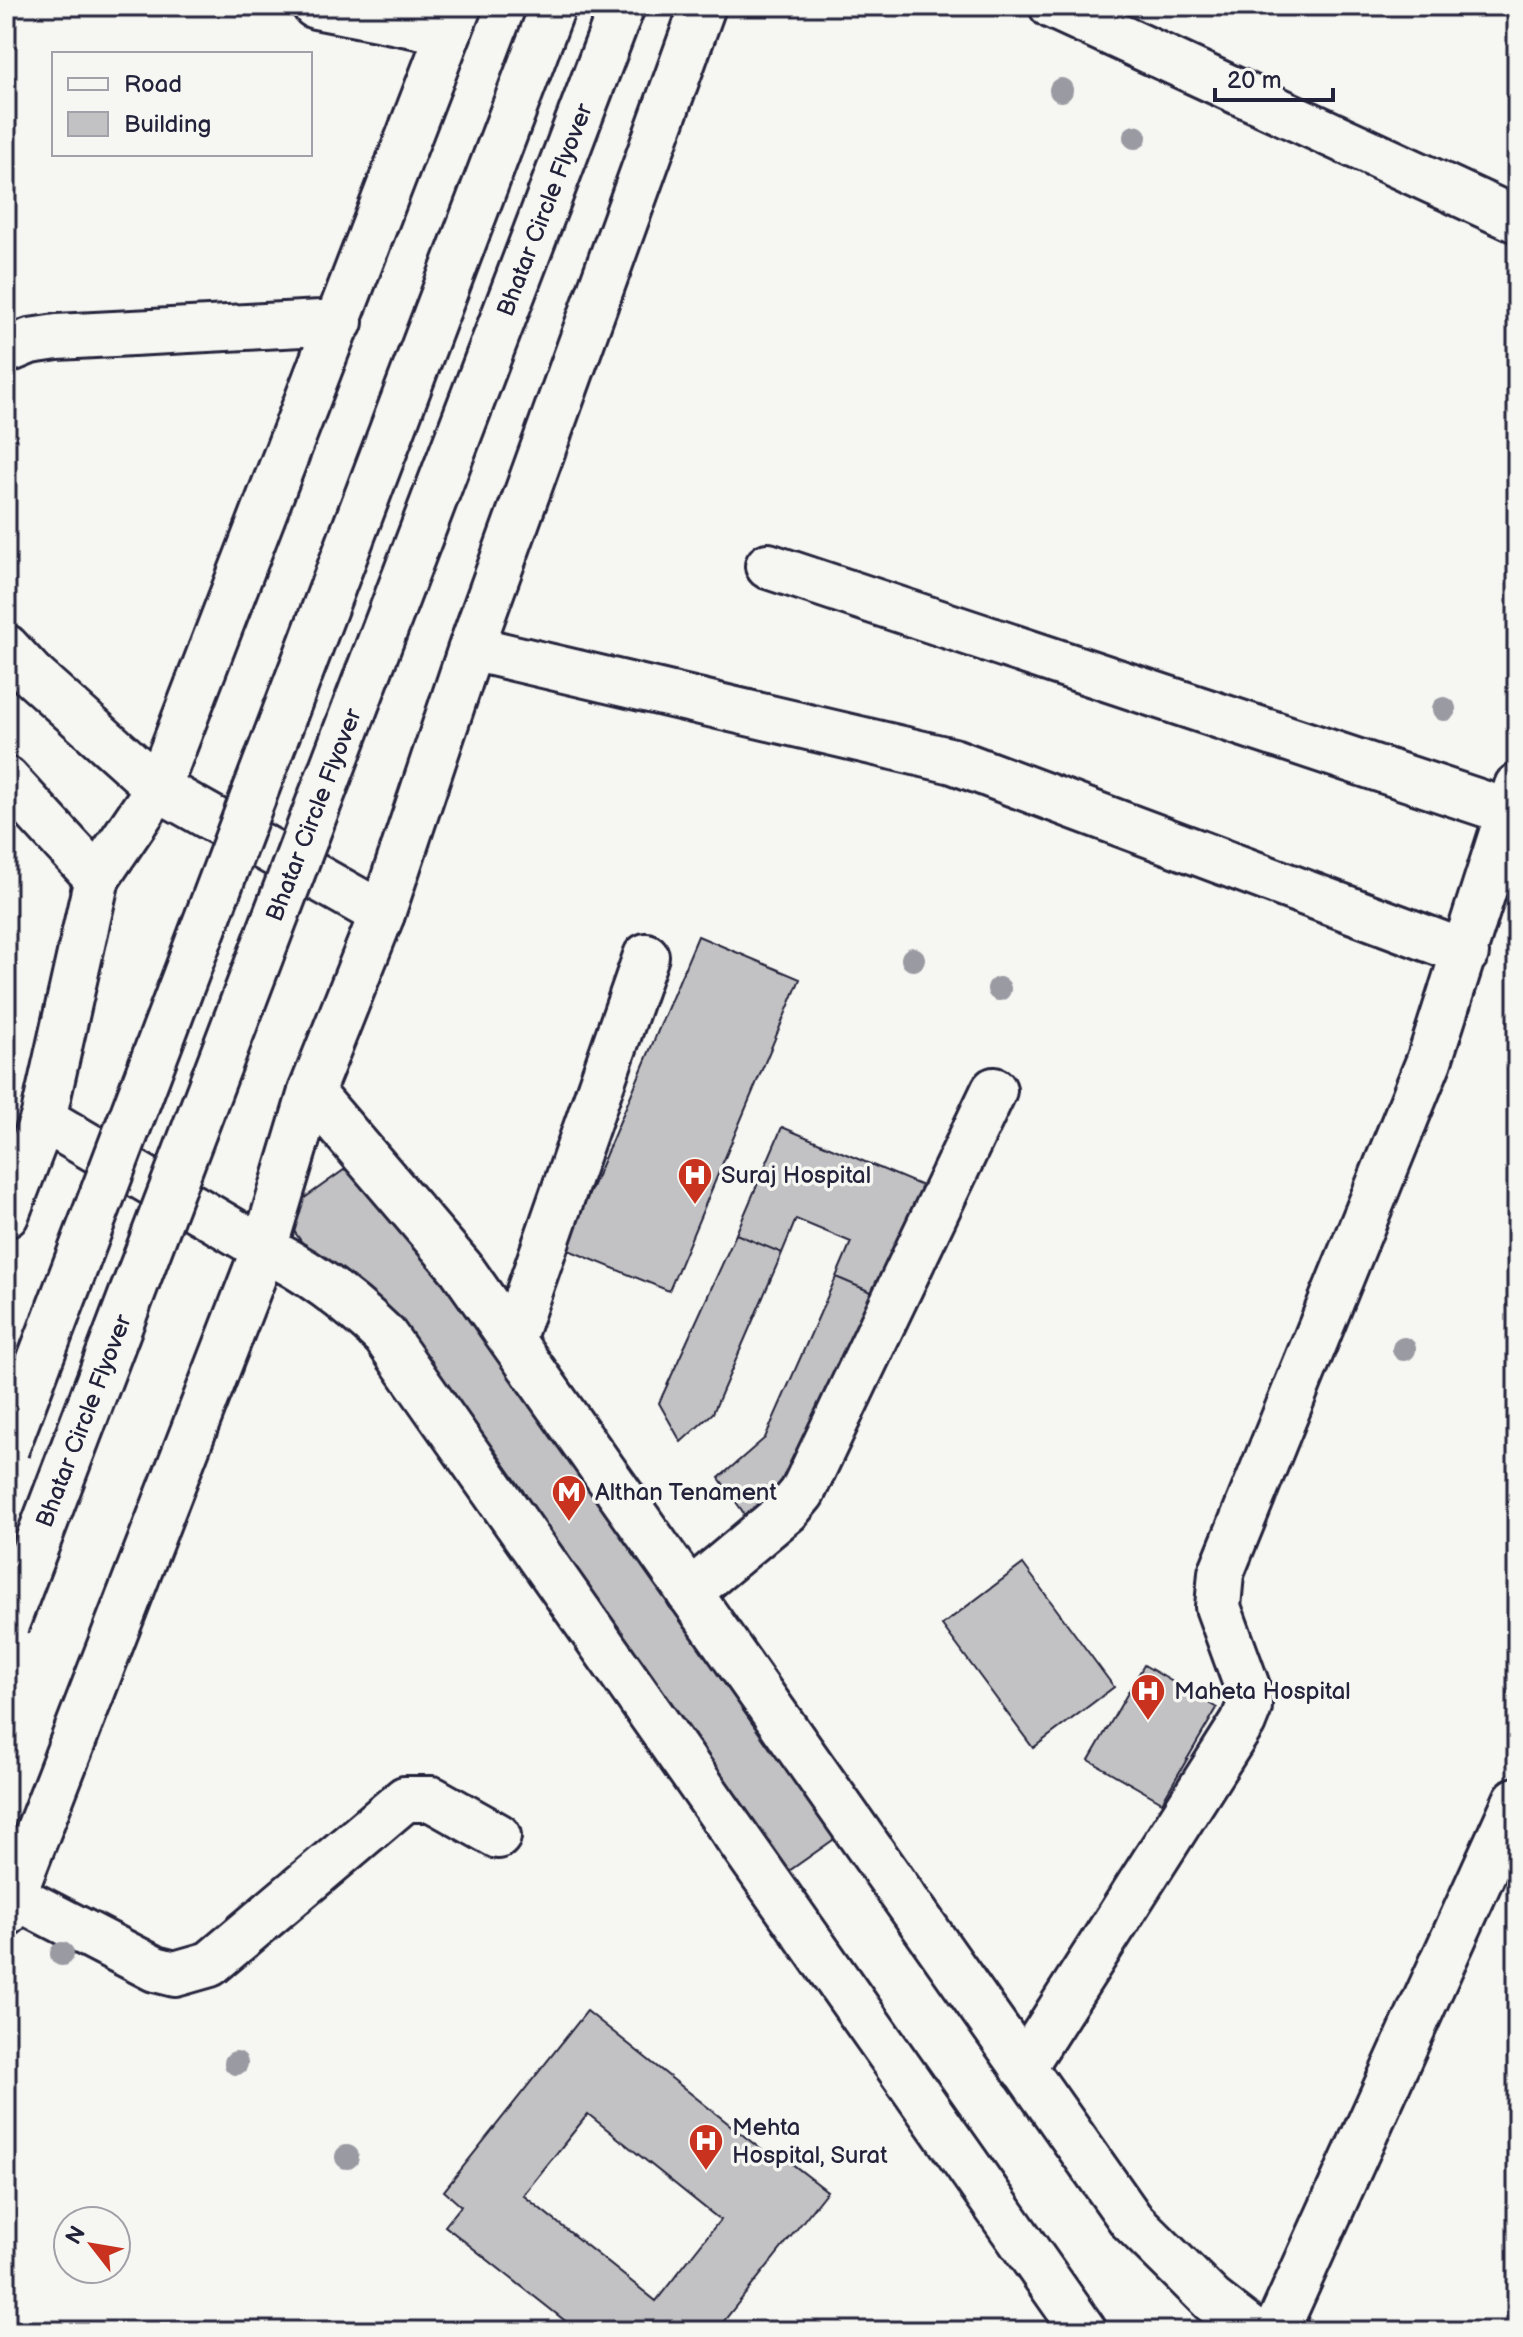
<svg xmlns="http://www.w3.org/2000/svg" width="1523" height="2337" font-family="'Balsamiq Sans',sans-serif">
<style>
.building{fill:#c2c2c4;stroke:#22223b;stroke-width:2;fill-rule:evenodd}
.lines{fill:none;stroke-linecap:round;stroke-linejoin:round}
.minor-casing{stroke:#22223b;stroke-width:50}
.major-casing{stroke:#22223b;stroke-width:50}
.minor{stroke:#f6f6f2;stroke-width:44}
.major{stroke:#f6f6f2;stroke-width:44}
.major-bridge-casing{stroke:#22223b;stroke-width:50;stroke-linecap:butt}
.major-bridge{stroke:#f6f6f2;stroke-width:44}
.tree{fill:#9a9aa3}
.labels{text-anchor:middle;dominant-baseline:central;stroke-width:7;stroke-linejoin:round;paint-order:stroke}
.street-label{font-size:24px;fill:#22223b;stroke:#f6f6f2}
.poi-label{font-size:24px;fill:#22223b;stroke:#f6f6f2;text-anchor:start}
</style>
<rect width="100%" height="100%" fill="#f6f6f2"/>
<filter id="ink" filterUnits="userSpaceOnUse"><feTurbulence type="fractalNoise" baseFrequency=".0125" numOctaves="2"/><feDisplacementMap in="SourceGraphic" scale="16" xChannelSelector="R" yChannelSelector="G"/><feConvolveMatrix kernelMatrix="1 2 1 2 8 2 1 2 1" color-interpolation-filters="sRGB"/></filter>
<g filter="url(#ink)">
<path class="building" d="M698,936L800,979L669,1291L566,1249Z
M782,1127L932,1190L885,1298L836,1277L851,1242L796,1219L782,1253L736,1234Z
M372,1150L850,1828L759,1892L282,1214Z
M736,1234L782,1253L713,1413L681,1442L659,1403Z
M836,1277L885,1298L813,1464L748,1519L719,1478L765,1438Z
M1023,1564L1114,1687L1033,1748L942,1625Z
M1144,1665L1217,1708L1162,1802L1089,1760Z
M587,2011L773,2159L778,2153L827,2191L716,2331H578L445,2226L461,2206L444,2191ZM588,2114L720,2220L656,2301L523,2195Z"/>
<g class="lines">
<g class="minor-casing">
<path id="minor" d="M315,6L449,32
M1052,6L1517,220
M6,351L30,341L57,337L340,322
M768,566L1509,812
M471,648L953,761L1466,953
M97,878L158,788L459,6
M382,914L471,648L703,6
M6,1215L43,1119
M512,1340L646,956
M689,1593L787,1511L802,1493L994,1090
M14,1896L155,1969L175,1974L210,1964L405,1799H432L498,1836
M6,1914L264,1249L311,1092
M1023,2068L1243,1722L1249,1707V1692L1218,1607L1221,1573L1429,1061L1517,786
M1276,2331L1516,1800"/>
</g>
<g class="major-casing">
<path id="major" d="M6,647L32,675L158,788L382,914L311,1092L461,1268L1131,2220L1212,2300L1252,2331
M6,779L97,878L43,1119L264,1249C311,1272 348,1300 385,1336L1084,2331"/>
</g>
<use href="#minor" class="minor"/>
<use href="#major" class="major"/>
<g class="major-bridge-casing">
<path id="major-bridge" d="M6,1449L553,6
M6,1625L622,6"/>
</g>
<use href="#major-bridge" class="major-bridge"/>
</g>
<g class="tree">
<circle cx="1061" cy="90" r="12"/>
<circle cx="1135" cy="137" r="12"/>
<circle cx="1444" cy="709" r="12"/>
<circle cx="913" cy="959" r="12"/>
<circle cx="999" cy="989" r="12"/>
<circle cx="1404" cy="1349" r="12"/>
<circle cx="62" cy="1954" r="12"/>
<circle cx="236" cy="2063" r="12"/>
<circle cx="347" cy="2157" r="12"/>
</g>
</g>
<defs>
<g id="hospital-pin" transform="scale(1.8)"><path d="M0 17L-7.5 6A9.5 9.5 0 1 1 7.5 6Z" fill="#c8321e" stroke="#f6f6f2"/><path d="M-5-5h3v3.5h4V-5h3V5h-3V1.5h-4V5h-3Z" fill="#fff"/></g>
<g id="metro-pin" transform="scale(1.8)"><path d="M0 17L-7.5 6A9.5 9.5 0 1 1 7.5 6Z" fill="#c8321e" stroke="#f6f6f2"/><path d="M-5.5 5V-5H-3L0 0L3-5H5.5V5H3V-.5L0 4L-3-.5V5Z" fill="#fff"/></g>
</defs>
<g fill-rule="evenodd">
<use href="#hospital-pin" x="695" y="1175"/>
<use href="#metro-pin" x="569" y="1492"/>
<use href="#hospital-pin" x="1148" y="1691"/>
<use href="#hospital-pin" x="706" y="2141"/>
</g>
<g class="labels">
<g class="street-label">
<text transform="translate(545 210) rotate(-69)">Bhatar Circle Flyover</text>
<text transform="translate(314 815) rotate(-69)">Bhatar Circle Flyover</text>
<text transform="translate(84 1421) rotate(-69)">Bhatar Circle Flyover</text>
</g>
<g class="poi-label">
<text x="721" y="1175">Suraj Hospital</text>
<text x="595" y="1492">Althan Tenament</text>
<text x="1174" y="1691">Maheta Hospital</text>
<text x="732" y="2127">Mehta<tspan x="732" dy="28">Hospital, Surat</tspan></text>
</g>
</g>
<rect width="1523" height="2337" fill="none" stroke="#f6f6f2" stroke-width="32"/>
<rect x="16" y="16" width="1491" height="2305" fill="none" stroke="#22223b" stroke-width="3" filter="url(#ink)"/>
<rect x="52" y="52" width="260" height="104" fill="#f6f6f2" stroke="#a1a1a9" stroke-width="2"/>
<rect x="68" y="78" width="40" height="12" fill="#f6f6f2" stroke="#a1a1a9" stroke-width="2"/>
<text x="124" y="92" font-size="24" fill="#22223b">Road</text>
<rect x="68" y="112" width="40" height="24" fill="#c2c2c4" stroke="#a1a1a9" stroke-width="2"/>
<text x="124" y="132" font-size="24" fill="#22223b">Building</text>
<g transform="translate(92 2245) rotate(301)"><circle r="38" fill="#f6f6f2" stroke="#a1a1a9" stroke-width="2"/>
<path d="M0-6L14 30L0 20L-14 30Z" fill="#c8321e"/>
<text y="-12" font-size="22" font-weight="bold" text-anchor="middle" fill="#22223b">N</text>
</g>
<path d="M1215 88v12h118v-12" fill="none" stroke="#22223b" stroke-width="4"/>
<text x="1227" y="88" font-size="24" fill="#22223b" stroke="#f6f6f2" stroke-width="6" paint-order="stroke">20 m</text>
</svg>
